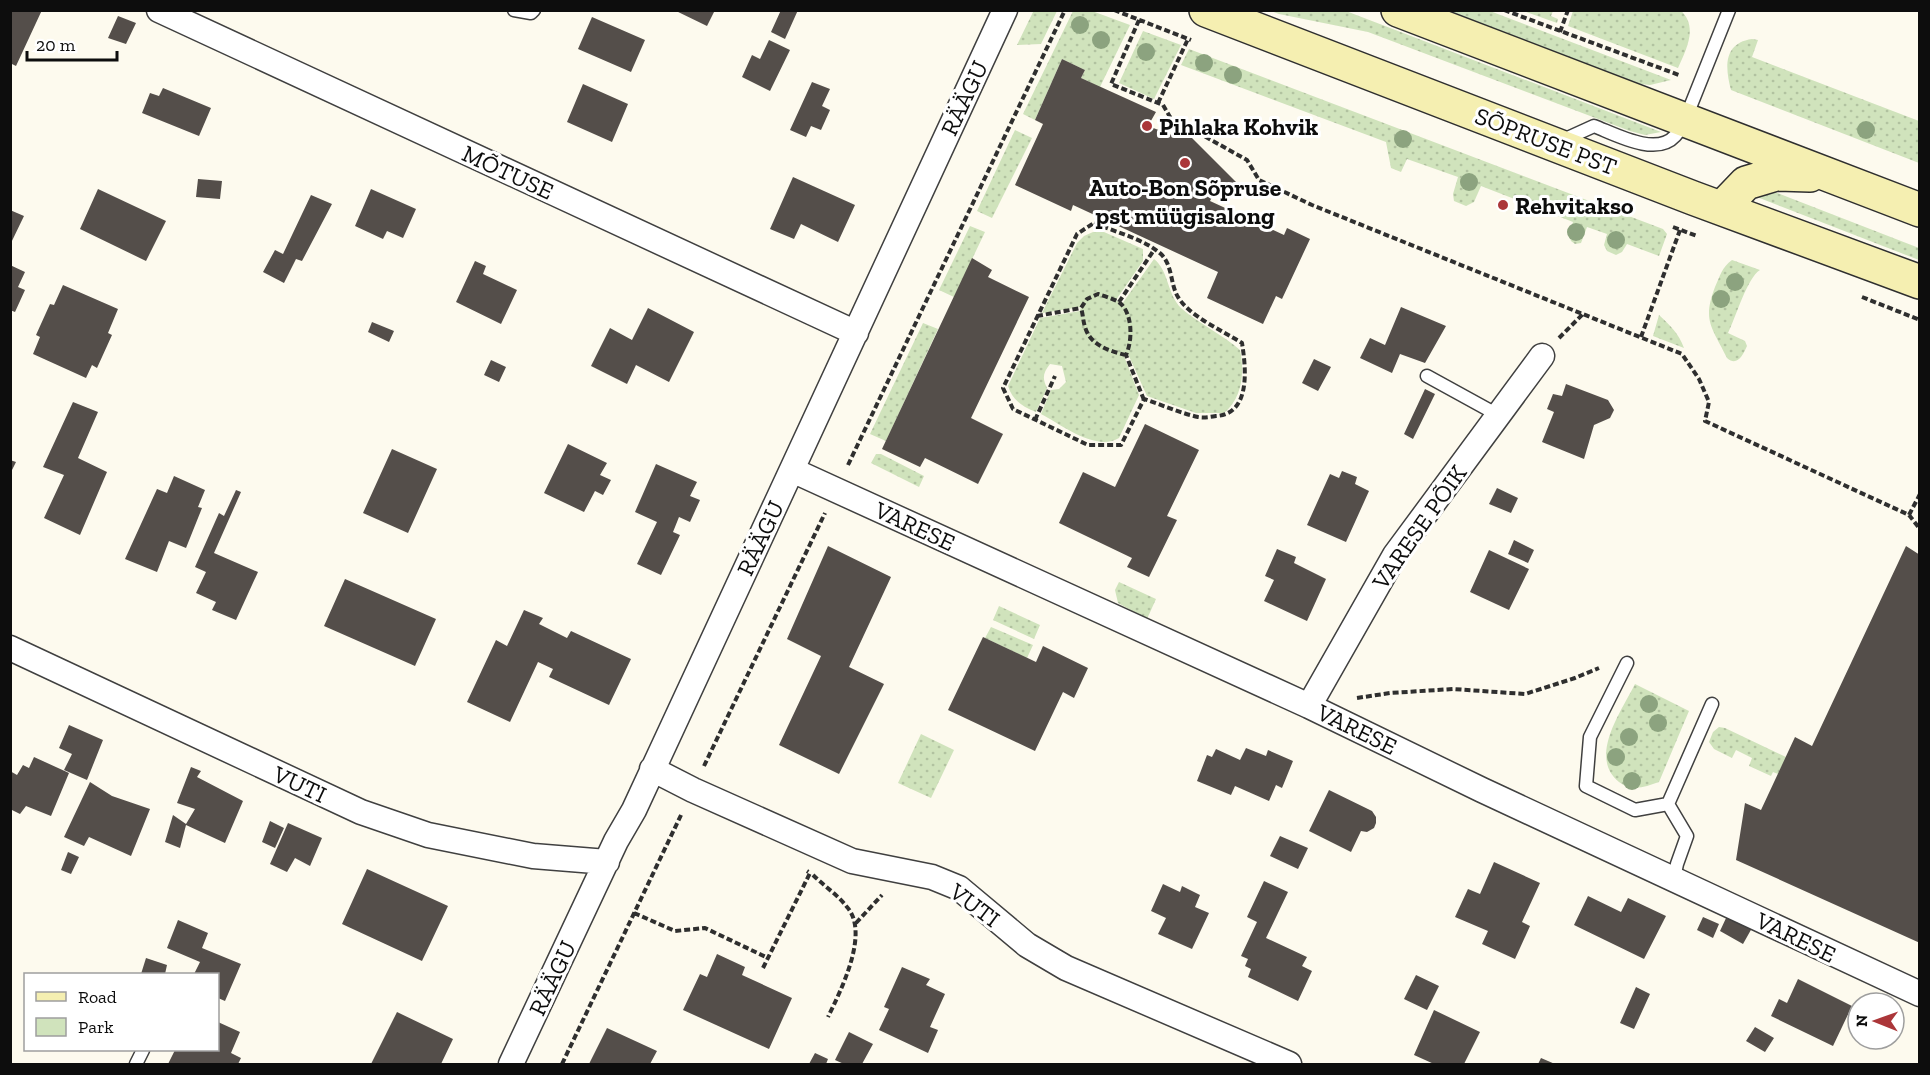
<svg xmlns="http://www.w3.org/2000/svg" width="1930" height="1075" font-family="'Zilla Slab',serif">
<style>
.green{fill:url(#green-dots)}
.building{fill:#544e4a}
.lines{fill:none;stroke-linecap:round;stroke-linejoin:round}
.lane-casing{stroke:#404040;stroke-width:15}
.street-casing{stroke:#404040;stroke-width:27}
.secondary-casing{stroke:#2f2f2f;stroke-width:36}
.path{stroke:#2f2f2f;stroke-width:4;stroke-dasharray:6 3;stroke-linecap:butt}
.lane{stroke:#fff;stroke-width:12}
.street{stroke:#fff;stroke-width:24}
.secondary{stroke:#f5efb1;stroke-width:33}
.tree{fill:#8ca37f}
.poi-dot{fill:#ab3639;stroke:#fff;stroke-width:2}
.labels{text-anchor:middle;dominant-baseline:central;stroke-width:6;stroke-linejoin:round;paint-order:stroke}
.street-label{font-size:24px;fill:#0d0d0d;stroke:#fff}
.poi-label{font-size:24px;font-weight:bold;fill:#0d0d0d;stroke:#fff;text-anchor:start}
</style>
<defs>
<pattern id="green-dots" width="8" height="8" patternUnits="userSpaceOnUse" patternTransform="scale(1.5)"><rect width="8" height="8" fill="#d0e3bc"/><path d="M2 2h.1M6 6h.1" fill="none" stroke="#b1c2a0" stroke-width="1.8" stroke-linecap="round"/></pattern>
</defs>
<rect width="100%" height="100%" fill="#fdfaee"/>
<path class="green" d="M1034,10L1057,11L1041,44L1017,45Z
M1680,10C1699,26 1686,50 1678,68L1568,26L1573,11Z
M1073,11H1092L1130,25L1100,87L1081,78L1085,70L1062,59L1035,120L1023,114Z
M1271,11H1346L1661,132L1645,135L1630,131L1368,32L1279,14Z
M1440,11H1490L1671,80L1650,85L1623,82Z
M1523,11H1553L1551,16L1558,19L1557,23Z
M1143,31L1181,45L1154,99L1119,83Z
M1752,39L1758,40L1752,57L1919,121V163L1731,90C1725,68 1723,43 1752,39Z
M1189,49L1663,229L1667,234L1659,256L1627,244L1622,252L1616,255L1607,251L1604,245L1607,234L1587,227L1581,243L1575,244L1571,241L1569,236L1573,222L1481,186L1474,202L1466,206L1454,201L1453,194L1458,177L1407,159L1401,172L1391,168L1386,142L1181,65Z
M1015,130L1032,138L992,218L977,211Z
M1768,191L1775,192L1919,248V260L1757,197L1761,193Z
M970,226L985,232L954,297L939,290Z
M1093,232H1104L1143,249V261L1116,300L1122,304L1154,259C1169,271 1167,294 1181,308C1199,324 1222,334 1240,350C1245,373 1242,398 1224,413H1196L1147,396L1128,354L1124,356L1139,395L1119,438C1096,452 1062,425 1041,414L1051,390L1059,389L1066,382L1062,366L1050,364C1043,373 1042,378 1047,388L1036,412C1022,406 1013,401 1008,386L1040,318L1080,311L1081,307L1042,313L1077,243L1084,236Z
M1732,260L1760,270C1747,278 1736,317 1728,333L1745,341L1747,346C1743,355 1737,367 1727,358C1712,327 1702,321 1715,287C1720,276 1722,267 1732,260Z
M1659,315C1670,325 1679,334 1684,348L1653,336Z
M923,323L938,329L886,441L870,434Z
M876,454H881L924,476L919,487L871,463Z
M1119,582L1156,599L1147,619L1118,603L1115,590Z
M999,606L1040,625L1034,639L993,620Z
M991,627L1033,645L1027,658L985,638Z
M1635,684L1689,711L1659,782C1645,787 1632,792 1619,782C1588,757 1621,712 1635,684Z
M1719,727L1725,728L1786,757L1778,774L1773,772L1771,776L1749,766L1752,758L1736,750L1732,758L1714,749L1709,742L1713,732Z
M921,734L954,750L931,798L898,783Z"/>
<path class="building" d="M10,10H42L16,66L10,63Z
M674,10H715L707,26Z
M781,10H798L785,39L771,32Z
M118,16L136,23L126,44L108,38Z
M592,17L645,40L631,72L578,49Z
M769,40L790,50L770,91L742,77L752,55L760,59Z
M1062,59L1085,70L1081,78L1156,112L1148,126L1177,137L1181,127L1236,182L1230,195L1216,189L1210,201L1284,235L1287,228L1310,239L1282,299L1276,296L1263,324L1207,298L1218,272L1073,205L1071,211L1015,185L1043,124L1035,120Z
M812,82L830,89L822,106L830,110L821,130L811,126L806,137L790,130Z
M583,84L628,104L612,142L567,122Z
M163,88L211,108L199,136L142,113L150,93L159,96Z
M793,177L855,205L838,242L801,224L794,239L770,229Z
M198,179L222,181L220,199L196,197Z
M98,189L166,221L146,261L80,229Z
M371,189L416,209L403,238L387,231L383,239L355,226Z
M311,195L332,204L302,261L296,259L284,283L263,272L275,250L283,254Z
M10,210L24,216L10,245Z
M972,258L992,270L988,277L1029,297L971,418L1003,434L978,484L925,458L920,467L882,449Z
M475,261L486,266L483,274L517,290L501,324L456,302Z
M10,265L25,272L18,287L25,290L15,312L10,310Z
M63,285L118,309L108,333L112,335L97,368L92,365L86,378L33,354L40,337L36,335L50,304L54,305Z
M1401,307L1446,326L1425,363L1400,354L1392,373L1360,358L1370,338L1385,345Z
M648,308L694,332L669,382L636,365L627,384L591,366L610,328L632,340Z
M372,322L394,331L389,342L368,332Z
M1314,359L1331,367L1318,391L1302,383Z
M491,360L506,367L499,382L484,375Z
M1566,384L1608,400L1614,410L1610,418L1594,425L1584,459L1542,442L1554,412L1547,409L1553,394L1562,396Z
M1425,389L1435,394L1413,439L1404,434Z
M73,402L98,412L78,458L107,472L80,535L44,518L64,475L43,467Z
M1145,424L1199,450L1167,516L1177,520L1149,577L1127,567L1132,558L1059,523L1083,472L1115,487Z
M568,444L607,463L600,475L611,480L603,495L595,491L584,512L544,493Z
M392,449L437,469L408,533L363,513Z
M10,460L16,462L10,474Z
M656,464L697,482L690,496L700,500L690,522L679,517L673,532L680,535L661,575L637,564L657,522L635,512Z
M1342,471L1357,477L1355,484L1369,491L1346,542L1307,525L1330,474L1339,478Z
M174,476L205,490L198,507L202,508L186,548L169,541L157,572L125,559L157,489L167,493Z
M1497,488L1518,498L1511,513L1489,504Z
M236,490L241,492L214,553L258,572L236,620L212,610L216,602L196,593L206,572L195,567L219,513L224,516Z
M1514,540L1534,550L1528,563L1508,554Z
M828,546L891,577L849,667L884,684L839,774L779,745L821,656L787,639Z
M1906,546L1920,555V943L1736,860L1745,803L1761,810L1795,737L1812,746Z
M1277,549L1296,557L1294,563L1326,579L1307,621L1264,601L1274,580L1265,576Z
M1489,550L1529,569L1509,610L1470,592Z
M345,579L436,619L415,666L324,626Z
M524,610L543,618L539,624L567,638L571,631L631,659L609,705L549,677L553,669L538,662L510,722L467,702L496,640L507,646Z
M983,637L1036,662L1043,646L1088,668L1074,698L1063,692L1035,751L948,710Z
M69,725L103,740L87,780L64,770L72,754L59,748Z
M1246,748L1266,756L1268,750L1293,761L1282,788L1276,785L1269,801L1235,786L1231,795L1197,781L1207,755L1212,757L1216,749L1240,760Z
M34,757L69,773L51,816L26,806L20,814L10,809V771L17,775L23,765L29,768Z
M191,767L201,771L197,777L243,801L225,843L186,825L180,848L165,842L173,815L186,824L195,809L177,803Z
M90,782L112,796L150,809L131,856L89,837L84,846L64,837Z
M1329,790L1372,811L1376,817V823L1374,828L1367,832L1361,831L1351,852L1309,831Z
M270,821L284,828L275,848L262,842Z
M288,823L322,838L310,866L295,858L287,872L270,864Z
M1280,836L1308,848L1298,869L1270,856Z
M68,852L79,857L71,874L61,870Z
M1494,862L1540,883L1522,922L1530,926L1515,959L1482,944L1488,931L1455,917L1468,889L1480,894Z
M367,869L448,906L422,961L342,924Z
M1264,881L1288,892L1266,938L1307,957L1302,966L1312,971L1298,1001L1248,977L1251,969L1245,966L1248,959L1241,956L1257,922L1247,917Z
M1163,884L1180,892L1182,886L1200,895L1195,907L1209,913L1192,949L1158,934L1166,918L1151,911Z
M1588,896L1621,912L1628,898L1666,916L1644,959L1574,925Z
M1727,916L1752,928L1743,944L1720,931Z
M1703,917L1719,924L1713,938L1697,930Z
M178,920L208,933L202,948L241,964L225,1001L218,998V974H194L200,962L167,948Z
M717,954L745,967L742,975L792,998L769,1049L683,1010L700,974L707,977Z
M146,958L167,965L165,974H141Z
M902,967L930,979L926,985L945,994L930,1027L938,1030L928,1053L879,1030L889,1009L884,1007Z
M1416,975L1439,986L1427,1010L1404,999Z
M1798,979L1852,1006L1833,1046L1771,1016L1779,999L1787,1003Z
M1636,987L1650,994L1634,1029L1620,1023Z
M1434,1010L1480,1032L1464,1064H1434L1414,1055Z
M397,1012L453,1039L441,1064H371Z
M218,1022L240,1032L231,1053L241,1058L238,1064H168L175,1050H218Z
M1755,1027L1774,1038L1765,1052L1746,1041Z
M607,1028L657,1051L650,1064H589Z
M849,1032L873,1044L862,1064H844L835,1060Z
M815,1053L828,1059L826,1064H809Z
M1541,1058L1555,1064H1538Z"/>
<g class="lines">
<g class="lane-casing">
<path id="lane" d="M514,10L531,13L534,10
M1561,141L1594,126C1615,134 1656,157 1675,136C1679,132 1682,125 1685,120L1729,10
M1427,376L1498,415
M1627,663L1590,737L1586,786L1635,810L1668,804L1712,704
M1668,804L1687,836L1677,864L1674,878
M136,1064L143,1050"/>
</g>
<g class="street-casing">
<path id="street" d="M159,10L856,333
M792,470L1309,706L1482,790L1920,994
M10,648L361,812L428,835L533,856L607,862
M1309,706L1395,555L1542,356
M652,769L693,790L852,861L932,877L959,888L1027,945L1066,968L1289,1064
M511,1064L616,841L634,810L1005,10"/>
</g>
<g class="secondary-casing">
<path id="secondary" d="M1206,10L1693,198L1920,282
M1398,10L1920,210
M1722,208L1746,183L1776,174L1810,175"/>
</g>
<path class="path" d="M1114,10L1191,40
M1504,10L1679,75
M1139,20L1111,84L1163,105L1170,117L1247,160L1259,180L1312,205L1682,354L1699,379L1709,402L1705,421L1909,515L1920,529
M1560,32L1568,10
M1158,103L1188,39
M1094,223C1115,232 1144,239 1161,254C1173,266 1170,284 1178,297C1189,316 1223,331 1242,343C1246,368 1251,414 1216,416C1210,417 1204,418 1198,417C1180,413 1162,405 1144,399L1121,445H1088L1013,409L1003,388L1077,234Z
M1673,227L1697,236
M1862,297L1920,320
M1119,302L1154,250
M1037,316L1081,308
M1641,337L1680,230
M1559,338L1583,314
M1126,355C1109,351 1090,345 1085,327C1083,321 1083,314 1081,308L1087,299L1098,294C1104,296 1111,298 1117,301C1133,310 1133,340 1126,355L1144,400
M1035,420L1055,376
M848,465L1065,10
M1909,515L1920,494
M1357,698L1390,693L1453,689L1525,694L1575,678L1599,668
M704,766L825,513
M813,875C824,886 838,895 847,907C870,933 841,990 828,1017
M634,913L675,931L705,928L768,958
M856,923L882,895
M763,968L810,873L807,871
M562,1064L682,813"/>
<use href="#lane" class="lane"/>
<use href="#street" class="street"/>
<use href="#secondary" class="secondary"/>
</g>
<g class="tree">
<circle cx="1080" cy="25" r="9"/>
<circle cx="1101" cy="40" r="9"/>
<circle cx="1146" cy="52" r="9"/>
<circle cx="1204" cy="63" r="9"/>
<circle cx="1233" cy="75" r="9"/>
<circle cx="1866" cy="130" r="9"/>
<circle cx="1403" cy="139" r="9"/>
<circle cx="1469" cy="182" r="9"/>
<circle cx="1576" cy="232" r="9"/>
<circle cx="1616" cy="240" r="9"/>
<circle cx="1735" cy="282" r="9"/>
<circle cx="1721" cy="299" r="9"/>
<circle cx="1649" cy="704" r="9"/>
<circle cx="1658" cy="723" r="9"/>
<circle cx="1629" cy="737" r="9"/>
<circle cx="1616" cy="757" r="9"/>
<circle cx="1632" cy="781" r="9"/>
</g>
<g class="poi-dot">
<circle cx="1147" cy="126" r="6"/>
<circle cx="1185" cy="163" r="6"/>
<circle cx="1503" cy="205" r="6"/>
</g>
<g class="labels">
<g class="street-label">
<text transform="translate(964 98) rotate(-65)">RÄÄGU</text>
<text transform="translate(1546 141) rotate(21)">SÕPRUSE PST</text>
<text transform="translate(508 172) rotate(25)">MÕTUSE</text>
<text transform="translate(915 526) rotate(25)">VARESE</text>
<text transform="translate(1419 527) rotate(-55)">VARESE PÕIK</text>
<text transform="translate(760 538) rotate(-65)">RÄÄGU</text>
<text transform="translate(1357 729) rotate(26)">VARESE</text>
<text transform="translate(300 784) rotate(25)">VUTI</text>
<text transform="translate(975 905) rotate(37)">VUTI</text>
<text transform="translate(1796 937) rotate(26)">VARESE</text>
<text transform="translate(552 978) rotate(-65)">RÄÄGU</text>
</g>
<g class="poi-label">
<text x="1159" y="126">Pihlaka Kohvik</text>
<text x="1185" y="187" text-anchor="middle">Auto-Bon Sõpruse<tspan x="1185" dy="28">pst müügisalong</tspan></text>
<text x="1515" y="205">Rehvitakso</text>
</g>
</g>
<rect width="1930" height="1075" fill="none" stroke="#0d0d0d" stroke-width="24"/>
<rect x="24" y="973" width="195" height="78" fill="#ffffff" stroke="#9e9e9e" stroke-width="1.5"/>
<rect x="36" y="992" width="30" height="9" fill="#f5efb1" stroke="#9e9e9e" stroke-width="1.5"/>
<text x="78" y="1003" font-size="18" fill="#0d0d0d">Road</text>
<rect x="36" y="1018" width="30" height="18" fill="#d0e3bc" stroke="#9e9e9e" stroke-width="1.5"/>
<text x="78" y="1033" font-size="18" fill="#0d0d0d">Park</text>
<g transform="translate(1876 1021) rotate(271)"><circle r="28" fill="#ffffff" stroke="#9e9e9e" stroke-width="1.5"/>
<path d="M0-4.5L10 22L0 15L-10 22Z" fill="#ab3639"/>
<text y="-9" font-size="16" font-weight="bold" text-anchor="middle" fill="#0d0d0d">N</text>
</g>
<path d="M27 51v9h90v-9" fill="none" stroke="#0d0d0d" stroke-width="3"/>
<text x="36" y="51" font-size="18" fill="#0d0d0d" stroke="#ffffff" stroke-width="4.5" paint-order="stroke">20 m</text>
</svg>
